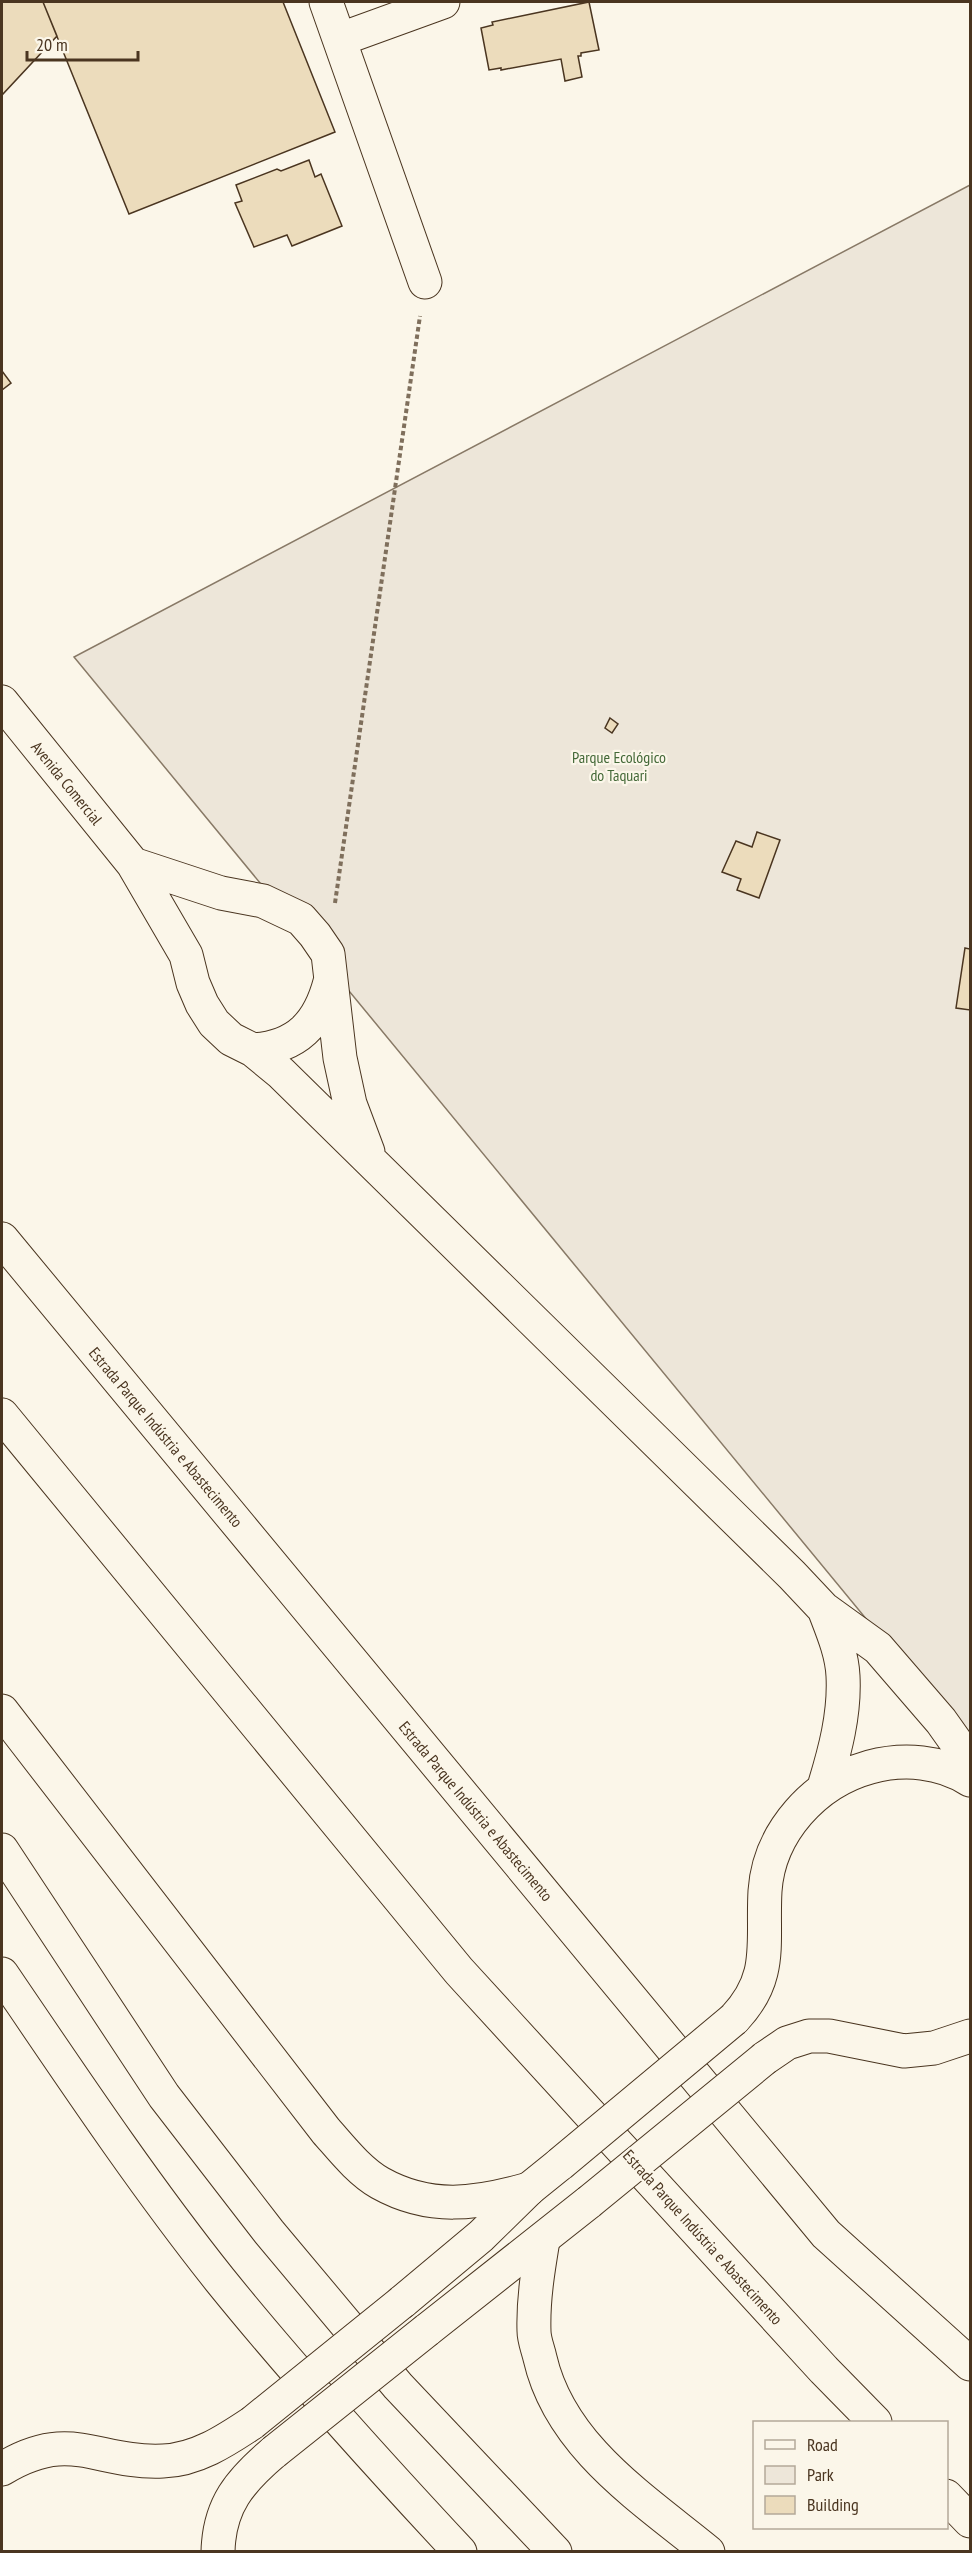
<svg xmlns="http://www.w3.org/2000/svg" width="972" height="2553" font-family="'PT Sans Narrow',sans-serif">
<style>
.green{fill:#ede6d9;stroke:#887966;stroke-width:1.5}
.building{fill:#ecdcbc;stroke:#4a3520;stroke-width:1.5}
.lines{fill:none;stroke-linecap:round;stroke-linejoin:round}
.minor-casing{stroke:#4a3520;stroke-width:35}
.major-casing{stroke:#4a3520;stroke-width:35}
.highway-casing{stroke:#4a3520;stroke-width:35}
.path{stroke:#7f6f5c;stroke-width:4;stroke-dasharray:4.5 3;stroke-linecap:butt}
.minor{stroke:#fbf6e9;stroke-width:33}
.major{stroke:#fbf6e9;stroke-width:33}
.highway{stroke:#fbf6e9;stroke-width:33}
.minor-bridge-casing{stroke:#4a3520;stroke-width:35;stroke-linecap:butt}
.minor-bridge{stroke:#fbf6e9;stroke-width:33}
.labels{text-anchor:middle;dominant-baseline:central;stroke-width:4.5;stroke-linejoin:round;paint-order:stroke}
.park-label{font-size:16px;fill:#436837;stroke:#fbf6e9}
.street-label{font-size:16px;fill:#4a3520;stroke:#fbf6e9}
</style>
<rect width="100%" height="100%" fill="#fbf6e9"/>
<path class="green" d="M970,185V1745L74,657Z"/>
<path class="building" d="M2,2H43L57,36L2,95Z
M43,2H283L335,132L129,214Z
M589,2L599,50L581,53V56H578L582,77L565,81L561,59L501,70V68L489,70L481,28L493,25L492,22Z
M309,160L315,177L321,174L342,226L292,246L287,235L254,247L235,203L242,201L236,185L277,169L281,171Z
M2,371L11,383L2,390Z
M610,718L618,724L612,733L605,728Z
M757,832L780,840L759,898L737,890L741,879L722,872L736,841L752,847Z
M965,948L970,949V1010L956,1008Z"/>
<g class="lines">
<g class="minor-casing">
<path id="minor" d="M326,2L425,282
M341,39L443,2
M2,702L133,864L186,955L193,983L202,1004L214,1023L231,1039L253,1050L281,1073L792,1575L824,1609L878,1648L941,1721L970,1762
M133,864L221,893L263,901L301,919L315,935L328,954L340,1058L350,1104L368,1152
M253,1050C297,1047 319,1024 330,982
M824,1609C832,1630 842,1653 843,1676C845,1714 835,1751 824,1787
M734,2019C774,1977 762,1943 765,1891C769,1832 815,1782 870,1767C904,1758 941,1761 970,1780
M765,2058L787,2043L809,2036H829L904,2051L934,2048L970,2036
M402,2302L481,2236L529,2189L560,2164
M427,2330L589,2202
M2,2469C71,2427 96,2464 163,2461C196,2460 225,2441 252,2423
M218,2552C219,2505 240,2481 274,2452"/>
</g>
<g class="major-casing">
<path id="major" d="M2,1711L326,2131C342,2149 359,2171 380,2183C430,2211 476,2204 529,2189
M2,1850L164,2096L269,2232L398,2386L555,2552
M2,1974C72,2077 142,2182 220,2280C296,2374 377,2463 460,2552
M543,2240C538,2270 533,2300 534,2331C534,2340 538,2349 540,2358C560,2446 642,2498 708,2552"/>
</g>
<g class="highway-casing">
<path id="highway" d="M2,1239L826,2234L970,2364
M2,1415L459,1971L824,2370L875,2422
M946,2496L970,2521"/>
</g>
<path class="path" d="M335,903L420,316"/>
<use href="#minor" class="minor"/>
<use href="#major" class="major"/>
<use href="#highway" class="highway"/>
<g class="minor-bridge-casing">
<path id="minor-bridge" d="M560,2164L734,2019
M589,2202L765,2058
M252,2423L402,2302
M274,2452L427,2330"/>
</g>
<use href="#minor-bridge" class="minor-bridge"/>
</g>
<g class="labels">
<g class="park-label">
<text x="619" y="757">Parque Ecológico<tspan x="619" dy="18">do Taquari</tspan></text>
</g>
<g class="street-label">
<text transform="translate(67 783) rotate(51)">Avenida Comercial</text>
<text transform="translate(166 1437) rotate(50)">Estrada Parque Indústria e Abastecimento</text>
<text transform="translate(476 1811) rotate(50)">Estrada Parque Indústria e Abastecimento</text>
<text transform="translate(703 2237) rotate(48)">Estrada Parque Indústria e Abastecimento</text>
</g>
</g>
<rect width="972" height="2553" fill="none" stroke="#4a3520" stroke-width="6"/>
<rect x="753" y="2421" width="195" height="108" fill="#fbf6e9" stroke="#b4a999" stroke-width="1.5"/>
<rect x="765" y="2440" width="30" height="9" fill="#fbf6e9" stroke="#b4a999" stroke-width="1.5"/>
<text x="807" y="2451" font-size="18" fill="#4a3520">Road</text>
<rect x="765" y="2466" width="30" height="18" fill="#ede6d9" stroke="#b4a999" stroke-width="1.5"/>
<text x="807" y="2481" font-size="18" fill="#4a3520">Park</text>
<rect x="765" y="2496" width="30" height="18" fill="#ecdcbc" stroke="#b4a999" stroke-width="1.5"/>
<text x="807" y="2511" font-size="18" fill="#4a3520">Building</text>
<path d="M27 51v9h111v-9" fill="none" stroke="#4a3520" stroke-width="3"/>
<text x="36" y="51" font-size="18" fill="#4a3520" stroke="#fbf6e9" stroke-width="4.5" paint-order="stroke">20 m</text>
</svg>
